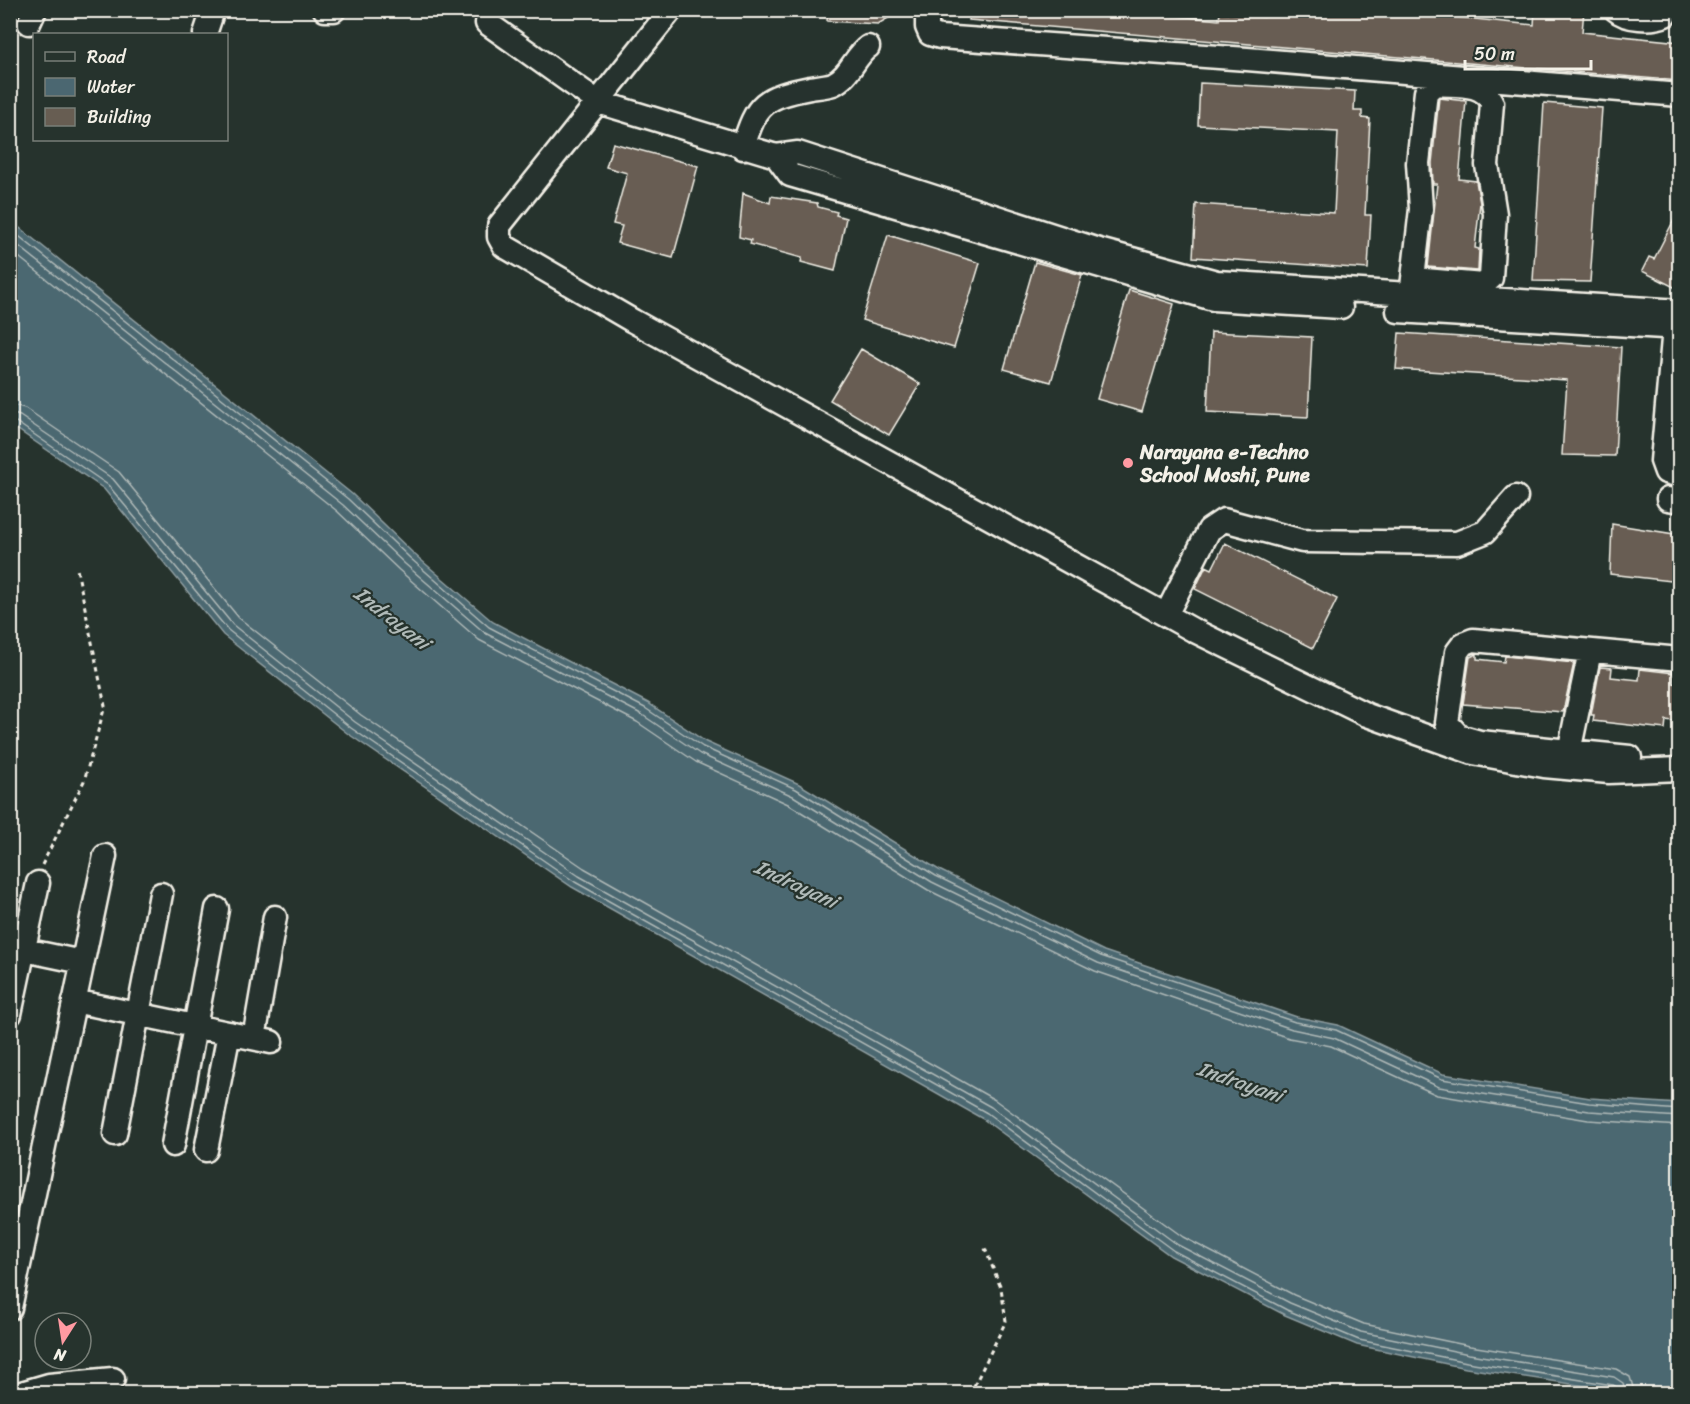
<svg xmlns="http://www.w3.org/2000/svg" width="1690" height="1404" font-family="Sriracha,sans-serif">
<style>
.water{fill:#4b6771;stroke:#8f9ea1;stroke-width:1.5}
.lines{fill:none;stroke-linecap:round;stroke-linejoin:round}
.shore{stroke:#b0bab8;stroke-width:1.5}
.building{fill:#675d52;stroke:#f4f1e8;stroke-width:1.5}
.minor-casing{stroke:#f4f1e8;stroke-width:27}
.path{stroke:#f4f1e8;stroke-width:3;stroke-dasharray:4.5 4.5;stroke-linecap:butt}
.minor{stroke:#26332d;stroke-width:22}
.poi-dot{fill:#ff9aa2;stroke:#26332d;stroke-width:2}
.labels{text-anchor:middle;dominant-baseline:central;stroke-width:4.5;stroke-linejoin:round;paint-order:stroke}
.poi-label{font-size:20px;font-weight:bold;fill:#f4f1e8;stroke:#26332d;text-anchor:start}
.water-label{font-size:21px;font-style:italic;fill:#b0bab8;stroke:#26332d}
</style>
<rect width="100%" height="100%" fill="#26332d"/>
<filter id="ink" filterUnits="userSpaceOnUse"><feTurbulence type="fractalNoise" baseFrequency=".0167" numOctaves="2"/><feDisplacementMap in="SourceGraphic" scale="12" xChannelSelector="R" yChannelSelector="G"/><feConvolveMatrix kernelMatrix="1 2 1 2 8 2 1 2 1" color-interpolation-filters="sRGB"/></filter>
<g filter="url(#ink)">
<path class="water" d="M11,221L352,494L414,554L493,622L648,703L706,742L799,784L939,870L1104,951L1297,1017L1338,1025L1443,1074L1590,1098L1679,1104V1393H1631L1466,1368L1357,1345L1285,1315L1171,1256L983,1119L572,887L347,733L223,635L104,489L11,425Z"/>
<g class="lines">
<path class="shore" d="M10,229L348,499L410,558L489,627L645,708L703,747L796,789L936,876L1101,956L1295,1022L1336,1030L1442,1079L1589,1103L1680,1110
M10,239L343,505L405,564L485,633L641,714L700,754L793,796L932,882L1098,963L1292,1029L1334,1038L1439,1087L1589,1111L1680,1117
M10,250L337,511L399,570L479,640L637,722L696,762L788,804L928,890L1095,971L1289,1038L1331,1046L1437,1095L1588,1120L1680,1126
M10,404L25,408L119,472L239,618L361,715L584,868L995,1100L1183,1237L1294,1295L1364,1324L1470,1346L1616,1369L1630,1377L1635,1394
M10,413L20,416L113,479L233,625L355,722L579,876L991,1107L1178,1245L1290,1303L1361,1332L1469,1354L1614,1377L1623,1383L1626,1394
M10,421L16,422L108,485L228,630L351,728L575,882L987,1113L1174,1251L1287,1310L1359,1340L1467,1362L1613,1385L1618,1388L1619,1394"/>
</g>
<path class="building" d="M828,10H902L878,24L827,21Z
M970,10H1156V14L1219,20L1220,12L1264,17L1265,10H1446V16L1534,25L1535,10H1584L1582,32L1680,42V81L969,20Z
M1200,83L1355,91L1354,111H1362V118L1370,119L1365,215H1371L1368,269L1193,257L1196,204L1334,213L1338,132L1198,125Z
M1439,98L1466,101L1459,179L1476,181L1480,203L1475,248L1479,249L1478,271L1428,267L1437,184H1433L1432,163Z
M1544,103L1602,108L1590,282L1533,281Z
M613,143L698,166L673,258L617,243L622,226L613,224L627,173L606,167Z
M743,193L770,203L771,196L817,203L818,207L837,212L836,215L846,218L835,271L801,262L802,258L750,244L751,240L739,237Z
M1680,208V290L1642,271L1649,257L1654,259Z
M888,235L980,263L954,348L862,320Z
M1035,262L1082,275L1051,382L1004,369Z
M1129,290L1174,304L1142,412L1097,399Z
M1211,332L1312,337L1308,417L1207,412Z
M1399,333L1621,347L1615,456L1562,455L1567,380L1396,369Z
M861,349L920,384L889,435L830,400Z
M1612,524L1680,535V582L1610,574Z
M1225,543L1337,599L1313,648L1195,589L1206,566L1212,569Z
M1477,654V659L1504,662L1505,656L1574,663L1563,712L1463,704L1470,657Z
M1600,667L1612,668L1611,677L1639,680L1640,669L1674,673L1673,683L1680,684V722L1666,720L1665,729L1593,721L1594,715H1591Z"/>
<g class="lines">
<g class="minor-casing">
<path id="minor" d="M325,10H334
M671,10L499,226V237L504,246L633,321L1193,630L1367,715L1473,753L1544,766L1609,772L1680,769
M927,10V27L930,34L940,37L1247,59L1680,95
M1616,10C1626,19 1652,21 1665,15L1666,10
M29,23L35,10
M487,23L598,102L776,156L798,153L1099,250L1217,282L1680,311
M205,34L213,10
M743,148C756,102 765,97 810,88C817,87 827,86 833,84C850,76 855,56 868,47
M776,156L790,175L1213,299L1341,307
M1411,296L1421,209L1418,163L1426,92L1435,84C1456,86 1483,81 1492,103L1487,165L1495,214L1491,278L1483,285L1413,279
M1398,311L1680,328
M1672,316L1674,328L1662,461L1666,472L1680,476
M1668,499L1680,501
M1166,615L1209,530L1224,520L1302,541L1457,543L1485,532L1516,497
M1569,752L1590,651
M1630,757L1480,742L1459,736L1447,723L1457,652L1463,644L1473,640L1680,659
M10,947L82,962
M74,1001L271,1042
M10,1014L38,883
M254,1038L275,917
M115,1134L161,894
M173,1145L217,909
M206,1150L229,1033
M10,1308L105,856
M18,1394L49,1385L113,1379"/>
</g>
<path class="path" d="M42,865L84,781L105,706L77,569
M970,1394L1006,1321L1001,1288L984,1246"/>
<use href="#minor" class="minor"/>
</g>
</g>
<circle class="poi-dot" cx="1128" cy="463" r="6"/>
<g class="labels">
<g class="poi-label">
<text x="1140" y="452">Narayana e-Techno<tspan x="1140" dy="23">School Moshi, Pune</tspan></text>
</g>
<g class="water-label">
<text transform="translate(392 618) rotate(38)">Indrayani</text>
<text transform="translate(796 884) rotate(25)">Indrayani</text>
<text transform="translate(1240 1082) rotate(19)">Indrayani</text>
</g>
</g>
<rect width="1690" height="1404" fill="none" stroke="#26332d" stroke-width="36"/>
<rect x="18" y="18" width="1654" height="1368" fill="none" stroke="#f4f1e8" stroke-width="2" filter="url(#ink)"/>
<rect x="33" y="33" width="195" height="108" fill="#26332d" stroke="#787f78" stroke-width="1.5"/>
<rect x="45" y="52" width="30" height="9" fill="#26332d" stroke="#787f78" stroke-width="1.5"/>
<text x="87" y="63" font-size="18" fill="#f4f1e8">Road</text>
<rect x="45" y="78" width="30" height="18" fill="#4b6771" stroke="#787f78" stroke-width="1.5"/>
<text x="87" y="93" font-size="18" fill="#f4f1e8">Water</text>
<rect x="45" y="108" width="30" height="18" fill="#675d52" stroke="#787f78" stroke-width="1.5"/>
<text x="87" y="123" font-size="18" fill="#f4f1e8">Building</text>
<g transform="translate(63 1341) rotate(192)"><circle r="28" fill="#26332d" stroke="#787f78" stroke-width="1.5"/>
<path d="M0-4.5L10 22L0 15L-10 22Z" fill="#ff9aa2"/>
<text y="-9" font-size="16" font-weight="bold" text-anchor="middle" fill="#f4f1e8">N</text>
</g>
<path d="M1465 60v9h126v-9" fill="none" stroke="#f4f1e8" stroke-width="3"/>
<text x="1474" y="60" font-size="18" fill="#f4f1e8" stroke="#26332d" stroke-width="4.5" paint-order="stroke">50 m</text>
</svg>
